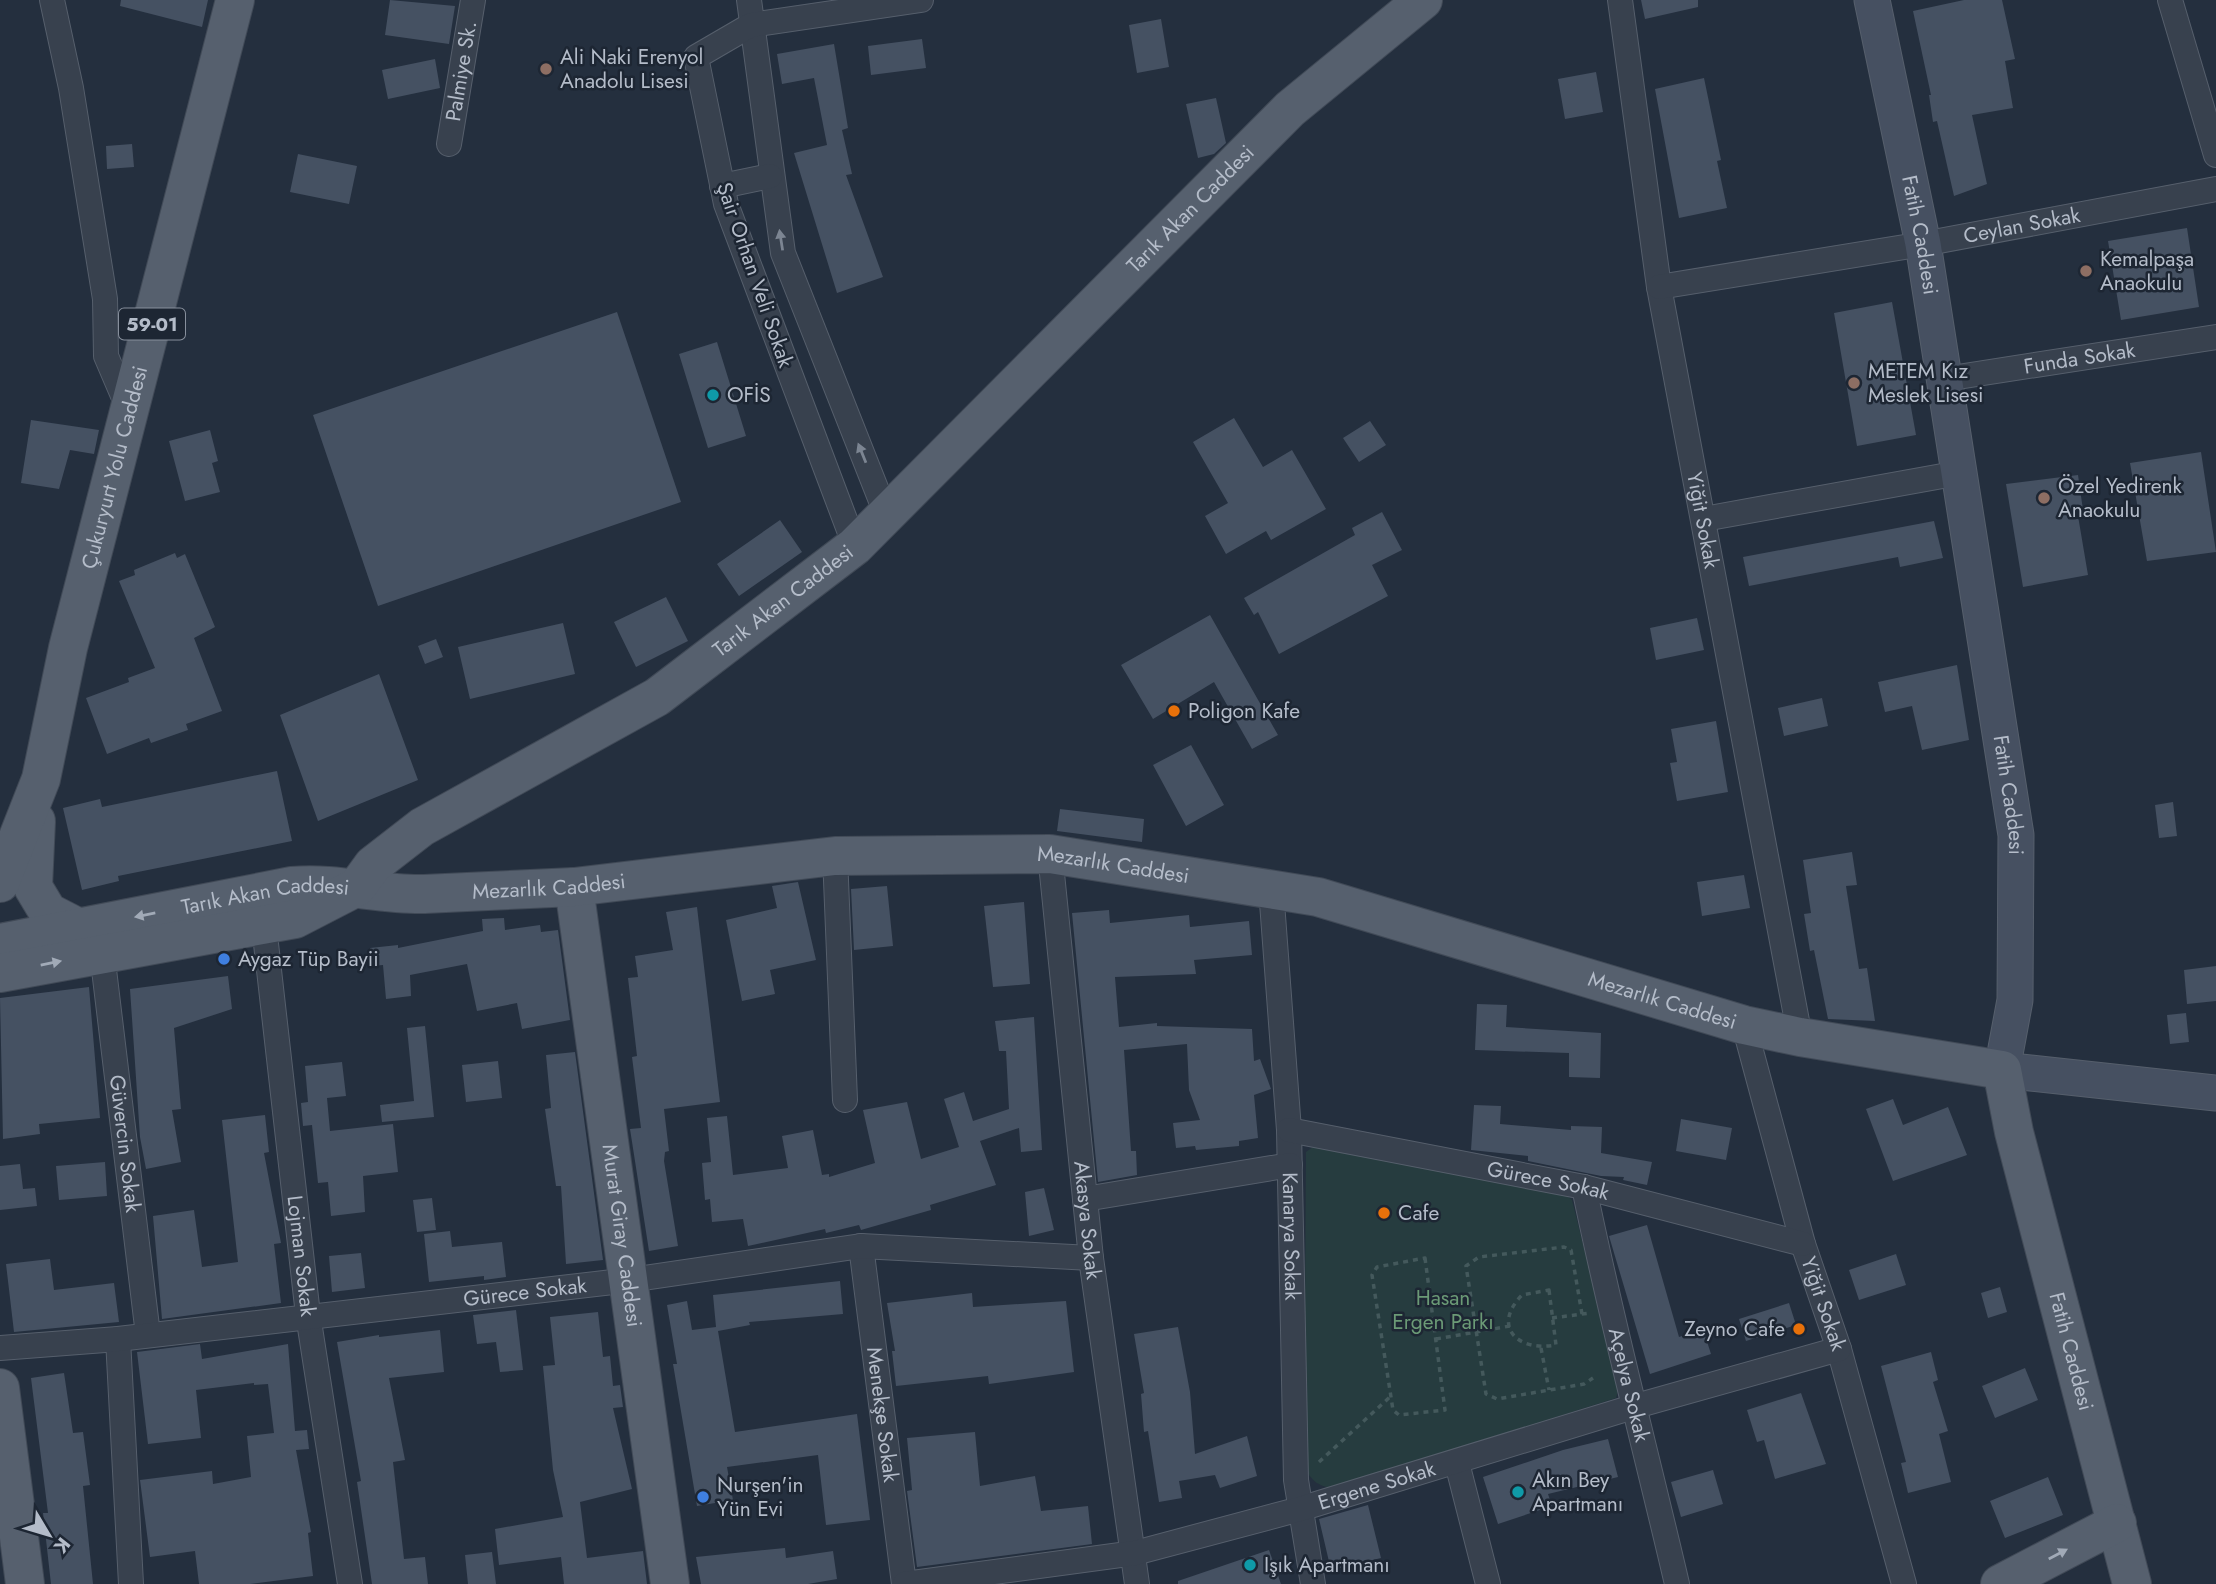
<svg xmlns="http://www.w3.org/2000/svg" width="2216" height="1584" font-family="Jost,sans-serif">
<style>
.green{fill:#263c3f}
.building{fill:#455162}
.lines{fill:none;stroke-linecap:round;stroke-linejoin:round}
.street-casing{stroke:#565f6c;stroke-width:26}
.secondary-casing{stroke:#565f6c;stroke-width:37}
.primary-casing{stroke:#414a57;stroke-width:40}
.path{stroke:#44595c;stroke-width:3.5;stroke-dasharray:5 5;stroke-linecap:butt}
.street{stroke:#38414e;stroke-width:24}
.secondary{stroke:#465061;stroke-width:35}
.primary{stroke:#56606e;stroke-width:38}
.oneway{fill:#7c8592}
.oneway2{fill:#a1aab7}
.education-dot{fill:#8d6e63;stroke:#1d2633;stroke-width:2.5}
.culture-dot{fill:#0f9aa8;stroke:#1d2633;stroke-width:2.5}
.food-dot{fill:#e8710a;stroke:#1d2633;stroke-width:2.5}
.shop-dot{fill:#3f7fe0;stroke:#1d2633;stroke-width:2.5}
.labels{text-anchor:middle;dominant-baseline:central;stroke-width:5;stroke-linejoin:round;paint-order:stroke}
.shield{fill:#1d2633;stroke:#878f9c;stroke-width:2}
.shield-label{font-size:19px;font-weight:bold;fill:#b4bcc9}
.poi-label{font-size:21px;fill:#b4bcc9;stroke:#1d2633;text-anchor:start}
.street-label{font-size:21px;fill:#b4bcc9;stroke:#1d2633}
.park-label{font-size:21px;fill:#6b9a76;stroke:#1d2633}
</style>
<rect width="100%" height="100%" fill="#242f3e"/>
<path class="green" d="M1317,1144L1566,1195L1572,1200L1619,1388L1616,1398L1335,1488C1318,1487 1312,1481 1304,1467L1306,1152Z"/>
<path class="building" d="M121,0H208L202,27L120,6Z
M390,0L455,6L449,44L385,35Z
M1641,0H1698V7L1645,19Z
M1964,0H2002L2015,59L2005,61L2013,108L1972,115L1987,184L1954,196L1937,121L1933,122L1929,95H1931L1913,11Z
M1161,19L1169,67L1137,73L1129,25Z
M922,39L926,68L871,75L868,46Z
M834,44L848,128L842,130L852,174L846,175L883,277L837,293L794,153L827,145L814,78L782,84L777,54Z
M435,59L440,88L388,99L382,70Z
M1596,72L1603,112L1565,119L1558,79Z
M1704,78L1721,160L1717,161L1727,208L1679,218L1655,89Z
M1216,98L1226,143L1214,154L1198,158L1186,104Z
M132,144L134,167L107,169L106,146Z
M298,154L357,166L349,204L290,192Z
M2187,228L2199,307L2121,320L2108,241Z
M1892,302L1916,435L1857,446L1834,313Z
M617,312L681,502L378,606L313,415Z
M717,342L746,436L708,448L679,354Z
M1234,418L1263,467L1292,450L1326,509L1271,540L1266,531L1226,554L1205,516L1228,503L1193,442Z
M31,420L99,430L94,454L70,450L59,489L21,483Z
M1370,421L1386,445L1359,462L1343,438Z
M210,430L218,461L212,463L220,492L185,501L169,441Z
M2201,452L2216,552L2147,561L2130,463Z
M2078,475L2083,510H2077L2088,575L2023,587L2006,484Z
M1382,512L1402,550L1372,565L1388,596L1279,654L1258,612L1254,615L1244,598L1355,535L1352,528Z
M780,520L802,552L739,596L717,564Z
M1934,521L1943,558L1900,567L1898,557L1749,586L1743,557Z
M175,553L177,558L185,554L215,627L194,638L222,711L186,724L188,730L151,743L149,738L107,754L86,698L129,682L128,678L155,668L119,581L135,575L134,570Z
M666,597L688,641L636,667L614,622Z
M1210,615L1278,735L1252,749L1214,682L1153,719L1121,665Z
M1697,618L1704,650L1656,660L1650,628Z
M563,623L575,674L470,699L458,647Z
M436,639L443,657L425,664L418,646Z
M1957,665L1969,740L1922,750L1912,706L1885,712L1878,682Z
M379,674L418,780L318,821L280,715Z
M1822,698L1828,726L1784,736L1778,708Z
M1716,721L1728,792L1677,801L1670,763L1677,762L1671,729Z
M1191,745L1224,805L1186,826L1153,765Z
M277,771L292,841L118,876L119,881L82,890L63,808L100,799L102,807Z
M2173,802L2177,836L2159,838L2155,805Z
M1060,809L1144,819L1142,842L1057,831Z
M1852,852L1857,885L1846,886L1859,969L1867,968L1875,1021L1828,1019L1814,950L1810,951L1804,914L1811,913L1803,860Z
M1744,875L1750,908L1702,916L1697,882Z
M798,882L816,960L770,970L775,994L742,1001L726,920L777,908L772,886Z
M887,886L893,946L854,950L851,889Z
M1024,902L1030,984L993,987L984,906Z
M697,907L720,1102L664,1109L669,1151L665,1152L664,1161L678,1246L649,1251L630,1129L641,1128L632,1057L637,1056L628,978L638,977L635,956L673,950L666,912Z
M1109,910L1110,923L1189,915L1190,927L1249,921L1252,955L1194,960L1196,974L1115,977L1119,1027L1157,1023V1026L1252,1029L1254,1061L1260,1059L1271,1089L1254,1095L1258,1138L1239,1141V1146L1196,1150L1195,1146L1176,1148L1173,1123L1200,1120L1189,1090L1187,1044L1124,1050L1131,1151H1136L1137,1175L1098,1182L1072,913Z
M504,918L505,930L540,925L541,932L558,930L570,1020L522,1029L517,1003L477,1011L467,964L410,975L411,996L386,999L383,965L372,966L370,948L398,945V948L483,931L482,919Z
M2216,966V1001L2187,1004L2184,970Z
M228,976L232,1009L174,1028L181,1109L172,1110L181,1162L146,1169L140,1137L130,989Z
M89,987L100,1118L39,1124L40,1134L3,1139L0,998Z
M1477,1004L1507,1005L1506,1027L1601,1033L1600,1078L1569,1077V1053L1475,1050Z
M2186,1013L2189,1042L2170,1044L2167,1015Z
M1034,1017L1042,1150L1021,1152L1019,1128L980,1141L996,1185L930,1205L931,1210L861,1230L859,1225L826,1233L825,1229L748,1246L743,1219L712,1222L710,1199L705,1200L702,1163L711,1162L707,1118L727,1116L733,1175L788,1168L782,1136L813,1130L822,1175L829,1174V1177L875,1163L863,1110L907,1102L921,1159L959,1147L944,1099L964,1092L973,1121L1009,1109L1006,1051H999L995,1021Z
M425,1026L434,1117L382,1122L380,1105L414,1101L407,1028Z
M575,1052L603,1260L566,1264L561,1186H556L545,1109L551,1108L546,1055Z
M498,1061L502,1098L466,1102L462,1065Z
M342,1062L346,1096L327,1098L330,1131L393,1124L398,1172L363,1176L365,1212L331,1216L328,1182L318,1183L312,1125L303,1126L301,1103L308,1102L305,1066Z
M1893,1099L1903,1125L1948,1107L1967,1155L1893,1181L1866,1109Z
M1474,1105L1501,1106L1500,1124L1571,1130V1126L1602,1127L1601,1153L1652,1162L1647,1185L1623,1180L1624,1177L1601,1176L1528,1161V1156L1471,1150Z
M265,1115L269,1152L264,1153L281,1243L274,1244L281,1303L162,1319L153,1216L194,1210L202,1267L238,1262L222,1120Z
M1681,1119L1732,1128L1726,1160L1676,1151Z
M105,1162L107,1196L59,1200L56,1166Z
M20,1164L23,1189L35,1188L37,1206L0,1210V1166Z
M1044,1188L1054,1230L1029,1236L1025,1192Z
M432,1198L436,1230L417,1232L413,1200Z
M1647,1225L1679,1337L1703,1329L1711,1354L1650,1374L1609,1236Z
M450,1231L452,1247L502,1242L506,1277L484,1280V1276L429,1282L424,1234Z
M361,1253L365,1288L332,1292L329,1256Z
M1896,1254L1906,1285L1859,1300L1849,1270Z
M50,1259L54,1290L114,1283L119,1322L14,1332L6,1264Z
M840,1281L843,1314L749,1322L750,1325L718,1331L735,1432L857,1414L870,1520L826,1525L818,1455L727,1467L733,1500L697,1506L673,1364H677L667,1305L687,1301L692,1330L716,1327L713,1295Z
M2000,1287L2007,1312L1988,1318L1981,1293Z
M972,1293L973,1307L1066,1301L1074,1372L989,1384L988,1376L896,1386L892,1351H895L887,1303Z
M1789,1303L1796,1325L1746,1341L1739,1319Z
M516,1310L523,1370L500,1372L496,1342L477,1344L473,1315Z
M598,1312L603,1357L610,1356L613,1386L620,1385L623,1407L613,1408L632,1489L580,1502L587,1558L643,1551L647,1584H564L561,1557L499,1565L495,1529L563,1517L553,1470L543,1366L555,1365L550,1317Z
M1178,1327L1190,1392L1195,1454L1247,1436L1257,1476L1220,1488L1215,1475L1179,1481L1182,1498L1159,1502L1148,1431L1144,1432L1141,1394L1144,1393L1134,1334Z
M440,1330L444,1372L389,1378L405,1460L393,1462L404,1559L425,1557L428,1584H372L357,1482L361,1481L337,1342L379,1335V1337Z
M200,1344L202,1359L288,1344L295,1431L307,1430L309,1449L296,1450L311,1532L308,1533L313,1576L250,1584H199L195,1551L150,1557L140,1480L212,1471L213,1484L251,1477L247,1436L274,1433L268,1384L254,1385V1383L196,1390L201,1438L148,1444L137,1352Z
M1931,1352L1938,1380L1933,1382L1948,1431L1939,1434L1951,1482L1908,1493L1901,1463L1906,1462L1881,1366Z
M2025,1368L2038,1400L1995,1418L1982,1386Z
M64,1373L73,1433L83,1432L90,1485L83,1486L93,1584H51L43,1513H48L31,1378Z
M1801,1393L1826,1464L1775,1479L1764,1440L1757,1442L1747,1410Z
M975,1432L980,1486L1035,1476L1041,1511L1088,1506L1092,1544L917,1567L907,1491L912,1490L907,1438Z
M1608,1439L1618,1477L1548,1494L1552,1506L1498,1524L1483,1477L1563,1450Z
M1713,1470L1723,1504L1681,1517L1671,1482Z
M2048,1477L2063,1515L2005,1538L1990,1501Z
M1368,1505L1381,1558L1331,1570L1319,1519Z
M785,1548L786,1558L833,1551L837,1579L808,1584H701L696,1557Z
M1269,1550L1281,1584H1178V1581Z
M492,1552L496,1584H468L465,1555Z"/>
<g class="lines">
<g class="street-casing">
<g id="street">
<path d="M52,0L71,88L105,299L106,356L130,412"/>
<path d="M749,0L783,253L887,516"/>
<path id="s1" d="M1620,0L1659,287L1800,1037"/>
<path d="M2170,0L2216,155"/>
<path id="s2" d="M449,144L473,0"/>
<path d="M722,186L770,176"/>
<path id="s3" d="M1659,287L1923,244L2216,189"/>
<path id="s4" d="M1945,379L2216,337"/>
<path d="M1704,519L1959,473"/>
<path d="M855,546L726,204L696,57L751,25L921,0"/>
<path id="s5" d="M1050,854L1091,1258L1137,1584"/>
<path d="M835,856L845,1100"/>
<path id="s6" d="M1271,889L1289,1130L1296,1480L1313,1584"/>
<path id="s7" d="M264,926L308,1315L350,1584"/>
<path id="s8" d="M102,953L148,1335"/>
<path id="s9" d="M1744,1025L1803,1244L1839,1349L1904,1584"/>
<path id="s10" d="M1289,1130L1584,1187L1803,1244"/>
<path id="s11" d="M1584,1187C1611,1320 1646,1451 1677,1584"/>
<path d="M1085,1199L1290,1165"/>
<path id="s12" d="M861,1246L904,1584"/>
<path d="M118,1339L131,1584"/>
<path id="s13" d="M0,1348L118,1339L630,1280L861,1246L1091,1258"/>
<path d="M1457,1463L1488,1584"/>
<path id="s14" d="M905,1584L1135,1553L1300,1509L1636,1406L1839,1349"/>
</g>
</g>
<g class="secondary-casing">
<g id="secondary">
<path id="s15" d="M1872,0L1923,244L2016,835L2015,1000L2002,1070L2216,1093"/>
</g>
</g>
<g class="primary-casing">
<g id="primary">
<path d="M36,821L33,887L48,912L79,928"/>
<path id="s16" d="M0,883L41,779L68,648L235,0"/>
<path id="s17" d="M574,887L670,1584"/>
<path id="s18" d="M0,943L292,886C337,882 379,895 424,894L574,887L835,856L1050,854L1318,897L1744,1025L1800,1037L2002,1070L2014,1132L2132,1584"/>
<path id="s19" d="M0,973L295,919L357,887L373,865L422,827L657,697L855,546L1290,109L1423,0"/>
<path d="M0,1388L25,1584"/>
<path d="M2000,1584L2117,1523"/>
</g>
</g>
<path class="path" d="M1425,1258L1445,1410L1399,1415L1393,1410L1372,1275L1377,1267Z
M1549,1290L1556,1345C1518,1352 1491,1327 1522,1295Z
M1582,1314L1571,1250L1564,1247L1479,1257L1466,1266L1486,1394L1497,1399L1584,1384L1593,1378
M1552,1318L1590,1313
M1436,1339L1510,1326
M1541,1348L1549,1390
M1319,1462L1391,1396"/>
<use href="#street" class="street"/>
<use href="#secondary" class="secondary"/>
<use href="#primary" class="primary"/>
</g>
<defs><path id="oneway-solid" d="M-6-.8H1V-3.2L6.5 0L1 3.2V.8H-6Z" transform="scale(1.75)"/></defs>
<g class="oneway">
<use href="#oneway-solid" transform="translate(781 240) rotate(-99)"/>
<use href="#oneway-solid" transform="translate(862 453) rotate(-112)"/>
</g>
<g class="oneway2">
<use href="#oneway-solid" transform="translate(145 915) rotate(169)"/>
<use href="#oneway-solid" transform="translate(51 963) rotate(-11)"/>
<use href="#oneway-solid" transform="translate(2058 1554) rotate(-28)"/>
</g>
<g class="education-dot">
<circle cx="546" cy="69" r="7"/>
<circle cx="2086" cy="271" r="7"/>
<circle cx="1854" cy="383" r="7"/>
<circle cx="2044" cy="498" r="7"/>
</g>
<g class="culture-dot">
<circle cx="713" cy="395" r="7"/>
<circle cx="1518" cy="1492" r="7"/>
<circle cx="1250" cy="1565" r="7"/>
</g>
<g class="food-dot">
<circle cx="1174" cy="711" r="7"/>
<circle cx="1384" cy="1213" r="7"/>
<circle cx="1799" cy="1329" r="7"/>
</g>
<g class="shop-dot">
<circle cx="224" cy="959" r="7"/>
<circle cx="703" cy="1497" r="7"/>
</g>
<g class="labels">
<rect class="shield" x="119" y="308.5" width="66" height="31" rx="5"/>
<g class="shield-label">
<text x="152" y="324">59-01</text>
</g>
<g class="poi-label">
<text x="560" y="57">Ali Naki Erenyol<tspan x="560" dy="24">Anadolu Lisesi</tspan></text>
<text x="2100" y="259">Kemalpaşa<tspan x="2100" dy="24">Anaokulu</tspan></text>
<text x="1868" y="371">METEM Kız<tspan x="1868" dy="24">Meslek Lisesi</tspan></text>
<text x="727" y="395">OFİS</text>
<text x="2058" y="486">Özel Yedirenk<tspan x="2058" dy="24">Anaokulu</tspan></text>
<text x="1188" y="711">Poligon Kafe</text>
<text x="238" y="959">Aygaz Tüp Bayii</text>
<text x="1398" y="1213">Cafe</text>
<text x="1785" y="1329" text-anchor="end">Zeyno Cafe</text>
<text x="1532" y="1480">Akın Bey<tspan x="1532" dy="24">Apartmanı</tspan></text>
<text x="717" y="1485">Nurşen'in<tspan x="717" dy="24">Yün Evi</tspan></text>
<text x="1264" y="1565">Işık Apartmanı</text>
</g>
<g class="street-label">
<text stroke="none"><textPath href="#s2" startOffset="74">Palmiye Sk.</textPath></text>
<text stroke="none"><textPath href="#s19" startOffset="1452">Tarık Akan Caddesi</textPath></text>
<text stroke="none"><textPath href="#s3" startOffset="368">Ceylan Sokak</textPath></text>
<text stroke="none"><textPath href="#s15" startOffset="240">Fatih Caddesi</textPath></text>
<text transform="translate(755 275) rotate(71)">Şair Orhan Veli Sokak</text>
<text stroke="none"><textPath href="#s4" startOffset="136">Funda Sokak</textPath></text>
<text stroke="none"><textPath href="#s16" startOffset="432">Çukuryurt Yolu Caddesi</textPath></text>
<text stroke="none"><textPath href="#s1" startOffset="527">Yiğit Sokak</textPath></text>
<text stroke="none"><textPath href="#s19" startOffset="886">Tarık Akan Caddesi</textPath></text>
<text stroke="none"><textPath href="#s15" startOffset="807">Fatih Caddesi</textPath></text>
<text stroke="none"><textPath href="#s18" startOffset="1122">Mezarlık Caddesi</textPath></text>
<text stroke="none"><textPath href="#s18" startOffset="555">Mezarlık Caddesi</textPath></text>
<text stroke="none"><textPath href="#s18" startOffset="270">Tarık Akan Caddesi</textPath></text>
<text stroke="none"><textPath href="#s18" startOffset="1689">Mezarlık Caddesi</textPath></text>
<text stroke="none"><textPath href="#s8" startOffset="192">Güvercin Sokak</textPath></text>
<text stroke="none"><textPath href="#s10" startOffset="264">Gürece Sokak</textPath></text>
<text stroke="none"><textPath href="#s5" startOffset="368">Akasya Sokak</textPath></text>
<text stroke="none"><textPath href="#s17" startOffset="352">Murat Giray Caddesi</textPath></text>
<text stroke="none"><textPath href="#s6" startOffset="348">Kanarya Sokak</textPath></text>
<text stroke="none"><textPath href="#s7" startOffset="332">Lojman Sokak</textPath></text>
<text stroke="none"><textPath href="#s13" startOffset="528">Gürece Sokak</textPath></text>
<text stroke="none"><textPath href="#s9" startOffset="290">Yiğit Sokak</textPath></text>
<text stroke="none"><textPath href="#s18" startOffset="2326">Fatih Caddesi</textPath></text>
<text stroke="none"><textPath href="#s11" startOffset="203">Açelya Sokak</textPath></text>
<text stroke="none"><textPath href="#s12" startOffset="170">Menekşe Sokak</textPath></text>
<text stroke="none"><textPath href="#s14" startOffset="483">Ergene Sokak</textPath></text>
</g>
<g class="park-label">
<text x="1443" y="1298">Hasan<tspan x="1443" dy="24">Ergen Parkı</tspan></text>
</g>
</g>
<g transform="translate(49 1535) rotate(128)" stroke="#1d2633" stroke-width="5" paint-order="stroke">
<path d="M0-5L12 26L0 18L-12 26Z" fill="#b4bcc9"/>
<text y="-10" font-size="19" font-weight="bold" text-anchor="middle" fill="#b4bcc9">K</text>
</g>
</svg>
